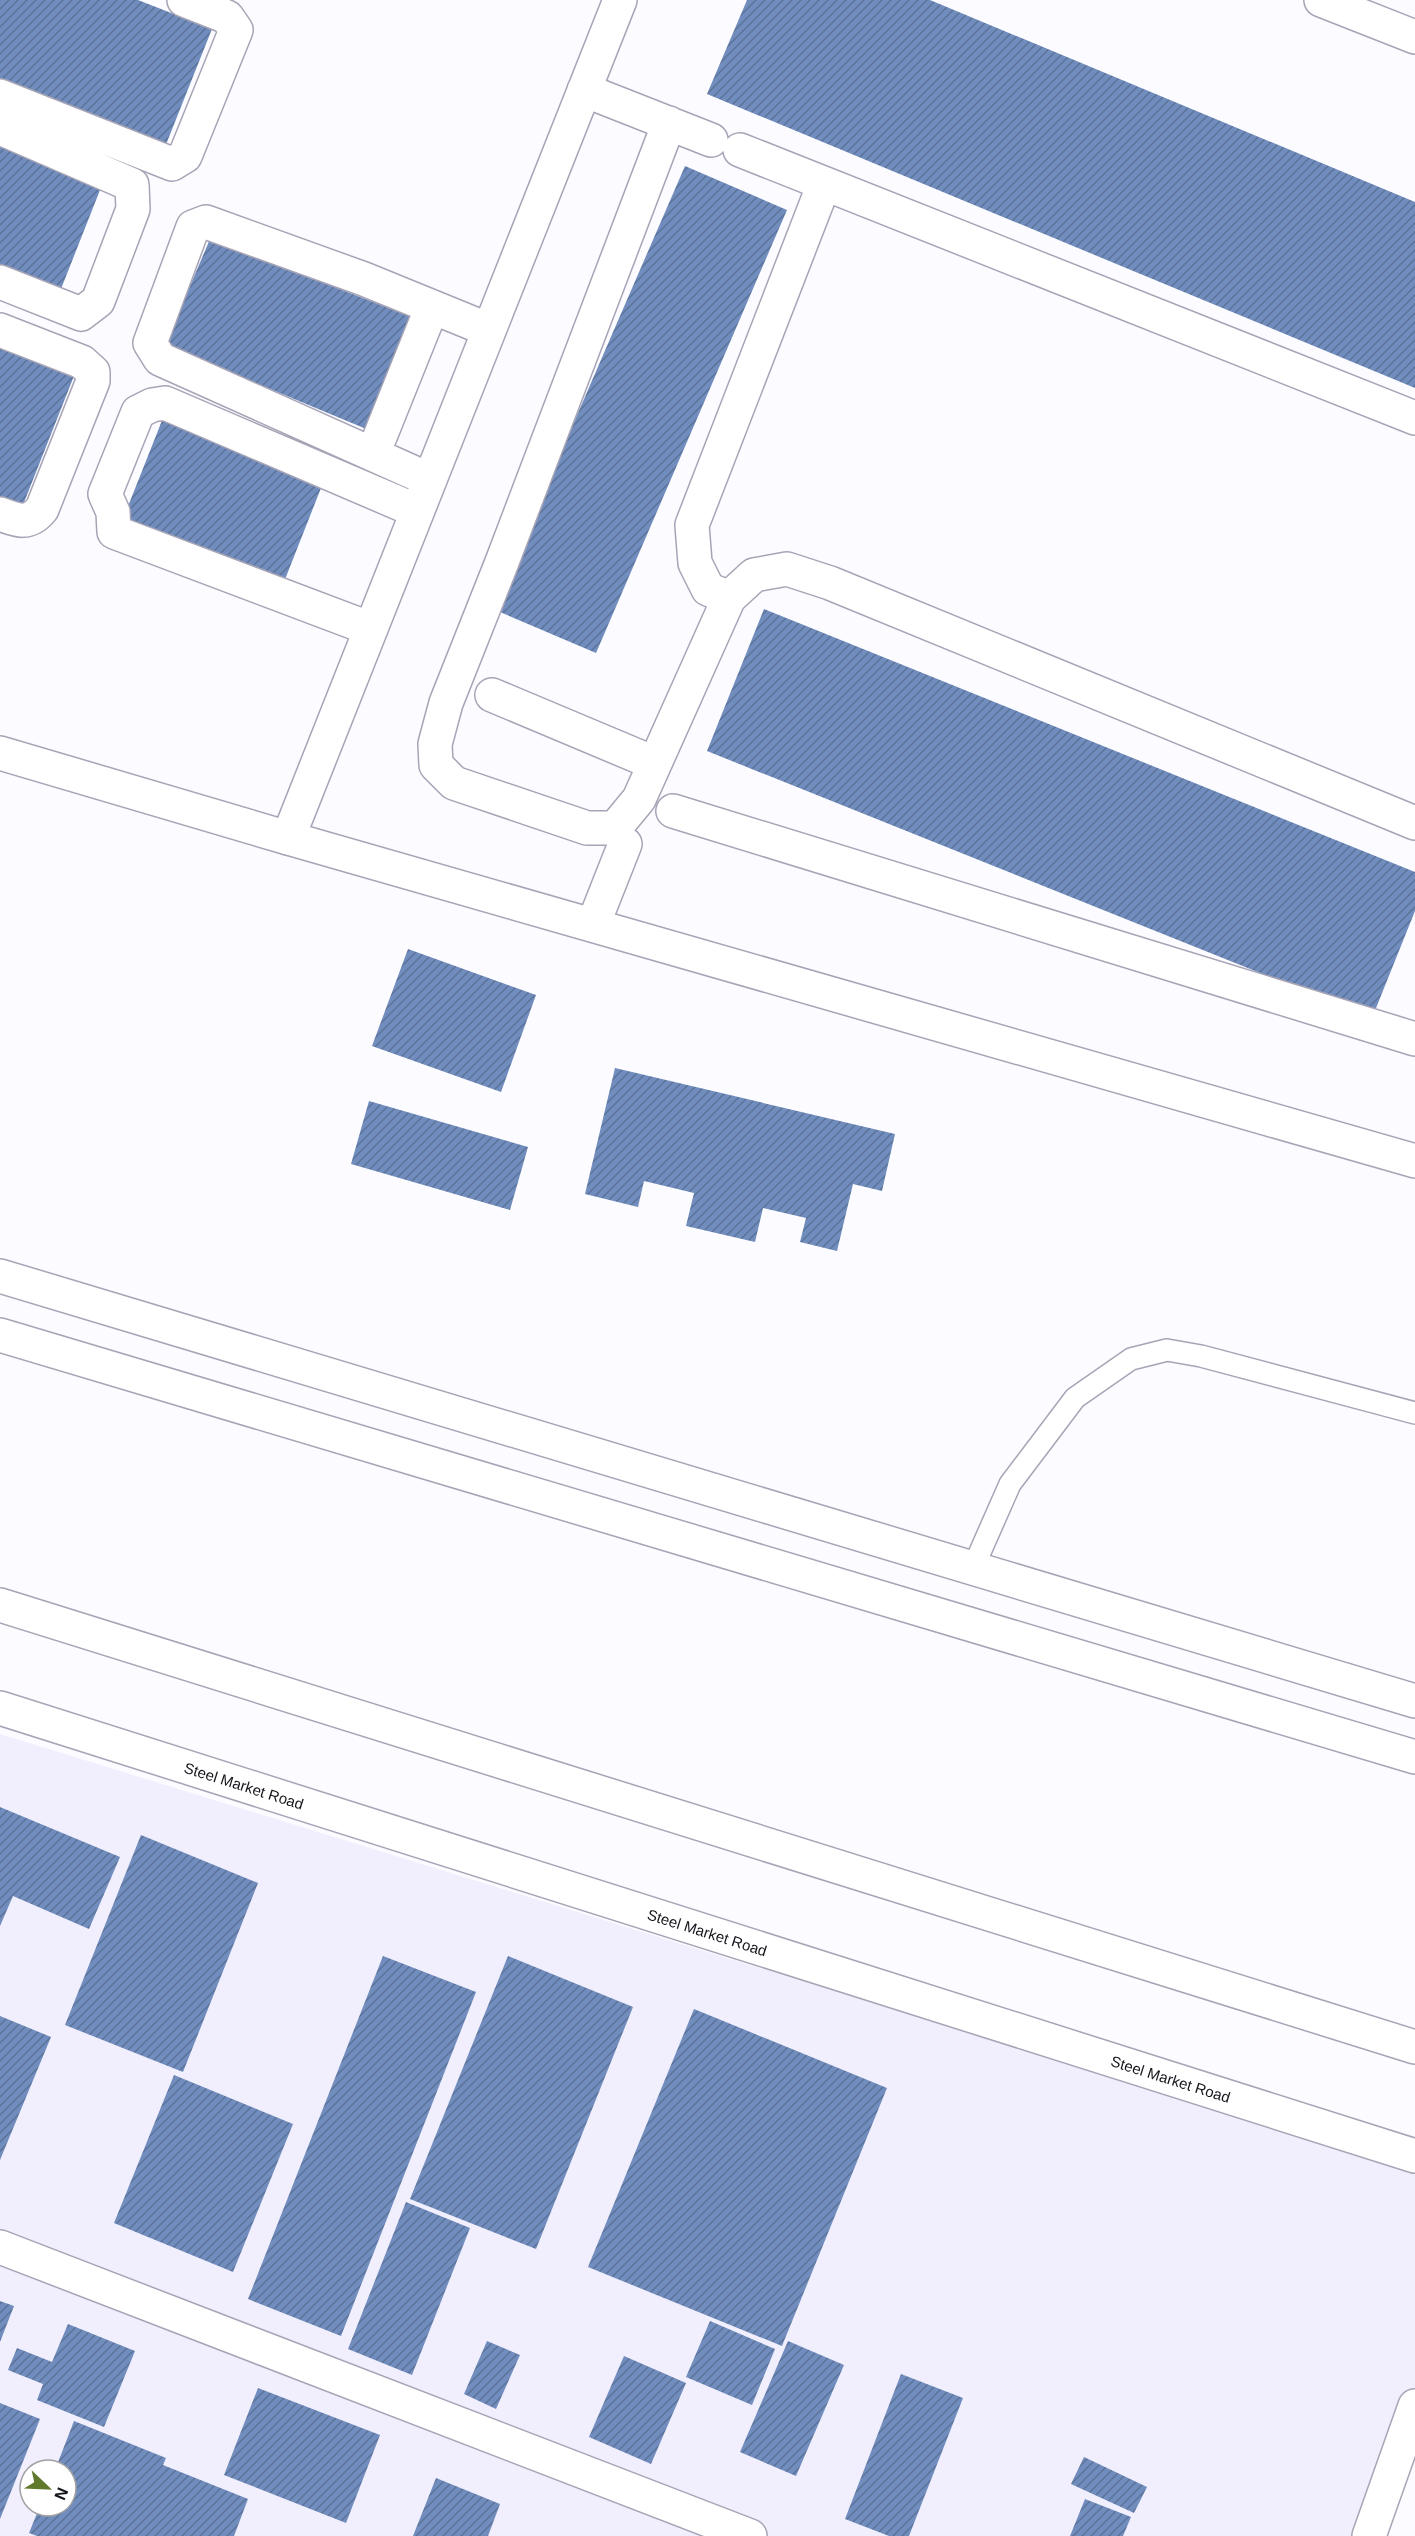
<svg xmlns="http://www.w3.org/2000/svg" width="1415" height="2536" font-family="Helvetica,sans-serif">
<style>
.built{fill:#f1eefe;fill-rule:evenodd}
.building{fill:url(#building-hatch)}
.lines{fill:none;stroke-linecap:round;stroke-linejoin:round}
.service-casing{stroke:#a7a4b6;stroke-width:24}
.minor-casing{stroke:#a7a4b6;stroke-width:36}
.tertiary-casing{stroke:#a7a4b6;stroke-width:36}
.secondary-casing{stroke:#a7a4b6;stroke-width:36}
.trunk-casing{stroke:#a7a4b6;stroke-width:36}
.service{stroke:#fff;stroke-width:21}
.minor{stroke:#fff;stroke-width:33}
.tertiary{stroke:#fff;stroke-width:33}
.secondary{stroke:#fff;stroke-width:33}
.trunk{stroke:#fff;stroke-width:33}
.labels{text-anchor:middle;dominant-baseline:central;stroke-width:5;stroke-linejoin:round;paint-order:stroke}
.street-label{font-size:15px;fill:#15141b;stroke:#fff}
</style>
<defs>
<pattern id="building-hatch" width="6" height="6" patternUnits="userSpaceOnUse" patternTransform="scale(1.5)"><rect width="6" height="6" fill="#708dbd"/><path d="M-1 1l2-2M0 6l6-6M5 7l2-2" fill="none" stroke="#5b7299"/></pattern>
</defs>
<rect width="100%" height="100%" fill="#fcfbff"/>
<path class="built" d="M0,1734L1415,2170V2422L1367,2536H0ZM30,2470H66V2506H30Z"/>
<path class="building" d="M0,0H138L212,29L163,152L0,87Z
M747,0H930L1415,202V388L707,94Z
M0,145L102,185L59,294L0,270Z
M685,166L787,210L596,653L493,609Z
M210,239L412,317L371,431L165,345Z
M0,347L74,376L23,505L0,496Z
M163,418L323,483L282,587L121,524Z
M764,609L1415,872V911L1372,1018L707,751Z
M408,949L536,995L501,1092L372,1046Z
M615,1068L895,1134L882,1191L853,1184L837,1251L800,1242L806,1218L763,1208L755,1242L686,1226L694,1193L644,1181L638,1207L585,1194Z
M369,1101L528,1147L510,1210L351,1164Z
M0,1807L120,1857L89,1929L13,1896L0,1926Z
M141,1835L258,1883L183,2072L65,2025Z
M383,1956L476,1992L341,2336L248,2299Z
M508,1956L633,2007L536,2249L410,2199Z
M694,2009L887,2088L782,2346L588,2267Z
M0,2016L51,2037L0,2160Z
M174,2075L293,2124L233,2272L114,2223Z
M406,2202L470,2228L412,2375L348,2349Z
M0,2301L14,2306L0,2342Z
M710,2321L775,2349L752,2405L686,2377Z
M68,2324L135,2351L104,2427L37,2400L43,2384L8,2370L17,2348L52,2362Z
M487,2341L520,2355L496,2409L464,2394Z
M788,2341L844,2365L796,2476L740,2452Z
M624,2356L686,2383L651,2464L589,2437Z
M901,2374L963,2398L909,2536H889L845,2519Z
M258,2388L380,2435L346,2523L224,2475Z
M0,2403L40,2419L0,2519Z
M74,2421L166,2458L163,2465L248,2499L234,2536H37L29,2533L40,2506H66V2470H55Z
M1084,2457L1147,2487L1134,2513L1071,2484Z
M436,2478L500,2504L488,2536H413Z
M1085,2499L1131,2517L1123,2536H1070Z"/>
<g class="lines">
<g class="service-casing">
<path id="service" d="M973,1568L1010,1484L1075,1398L1131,1359L1167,1350L1201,1356L1415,1413"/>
</g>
<g class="minor-casing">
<path id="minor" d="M584,90L711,140
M0,96L172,164L185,156L236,30L227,17L184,0
M669,123L502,562L446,703L435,744L436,765L454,783L587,828H615L639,799L729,598L754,575L787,569L830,583L1415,823
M0,128L132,185L133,209L98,301L81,314L0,282
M740,150L1415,418
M0,330L82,362L93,372V381L42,509C29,525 18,521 0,514
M373,454L432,307
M430,480L160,359L150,343L193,227L206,222L364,279L489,330
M729,598L708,589L695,563L692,525L824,184
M371,629L114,532L113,512L105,494L138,412L152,405L165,403L417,511
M492,695L654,763
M673,811L1415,1039
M288,838L620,0
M593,925L625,844
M0,2247L750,2536"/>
</g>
<g class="tertiary-casing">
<g id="tertiary">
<path d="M0,753L288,838L1415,1161"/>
<path d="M0,1605L1415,2047"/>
<path id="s1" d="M0,1708L1415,2156"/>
<path d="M1369,2536L1415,2406"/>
</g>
</g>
<g class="secondary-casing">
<path id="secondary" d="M1321,0L1415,37"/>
</g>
<g class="trunk-casing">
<path id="trunk" d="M0,1276L1415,1701
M0,1335L1415,1757"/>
</g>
<use href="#service" class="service"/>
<use href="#minor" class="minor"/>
<use href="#tertiary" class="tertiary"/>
<use href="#secondary" class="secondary"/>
<use href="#trunk" class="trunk"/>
</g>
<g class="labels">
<g class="street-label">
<text stroke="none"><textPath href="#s1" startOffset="256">Steel Market Road</textPath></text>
<text stroke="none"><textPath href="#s1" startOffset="742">Steel Market Road</textPath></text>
<text stroke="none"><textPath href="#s1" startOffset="1228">Steel Market Road</textPath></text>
</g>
</g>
<g transform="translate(48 2488) rotate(113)"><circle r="28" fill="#ffffff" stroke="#a1a1a4" stroke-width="1.5"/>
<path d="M0-4.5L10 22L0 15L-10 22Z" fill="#60792c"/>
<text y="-9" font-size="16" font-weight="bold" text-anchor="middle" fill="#15141b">N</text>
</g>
</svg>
